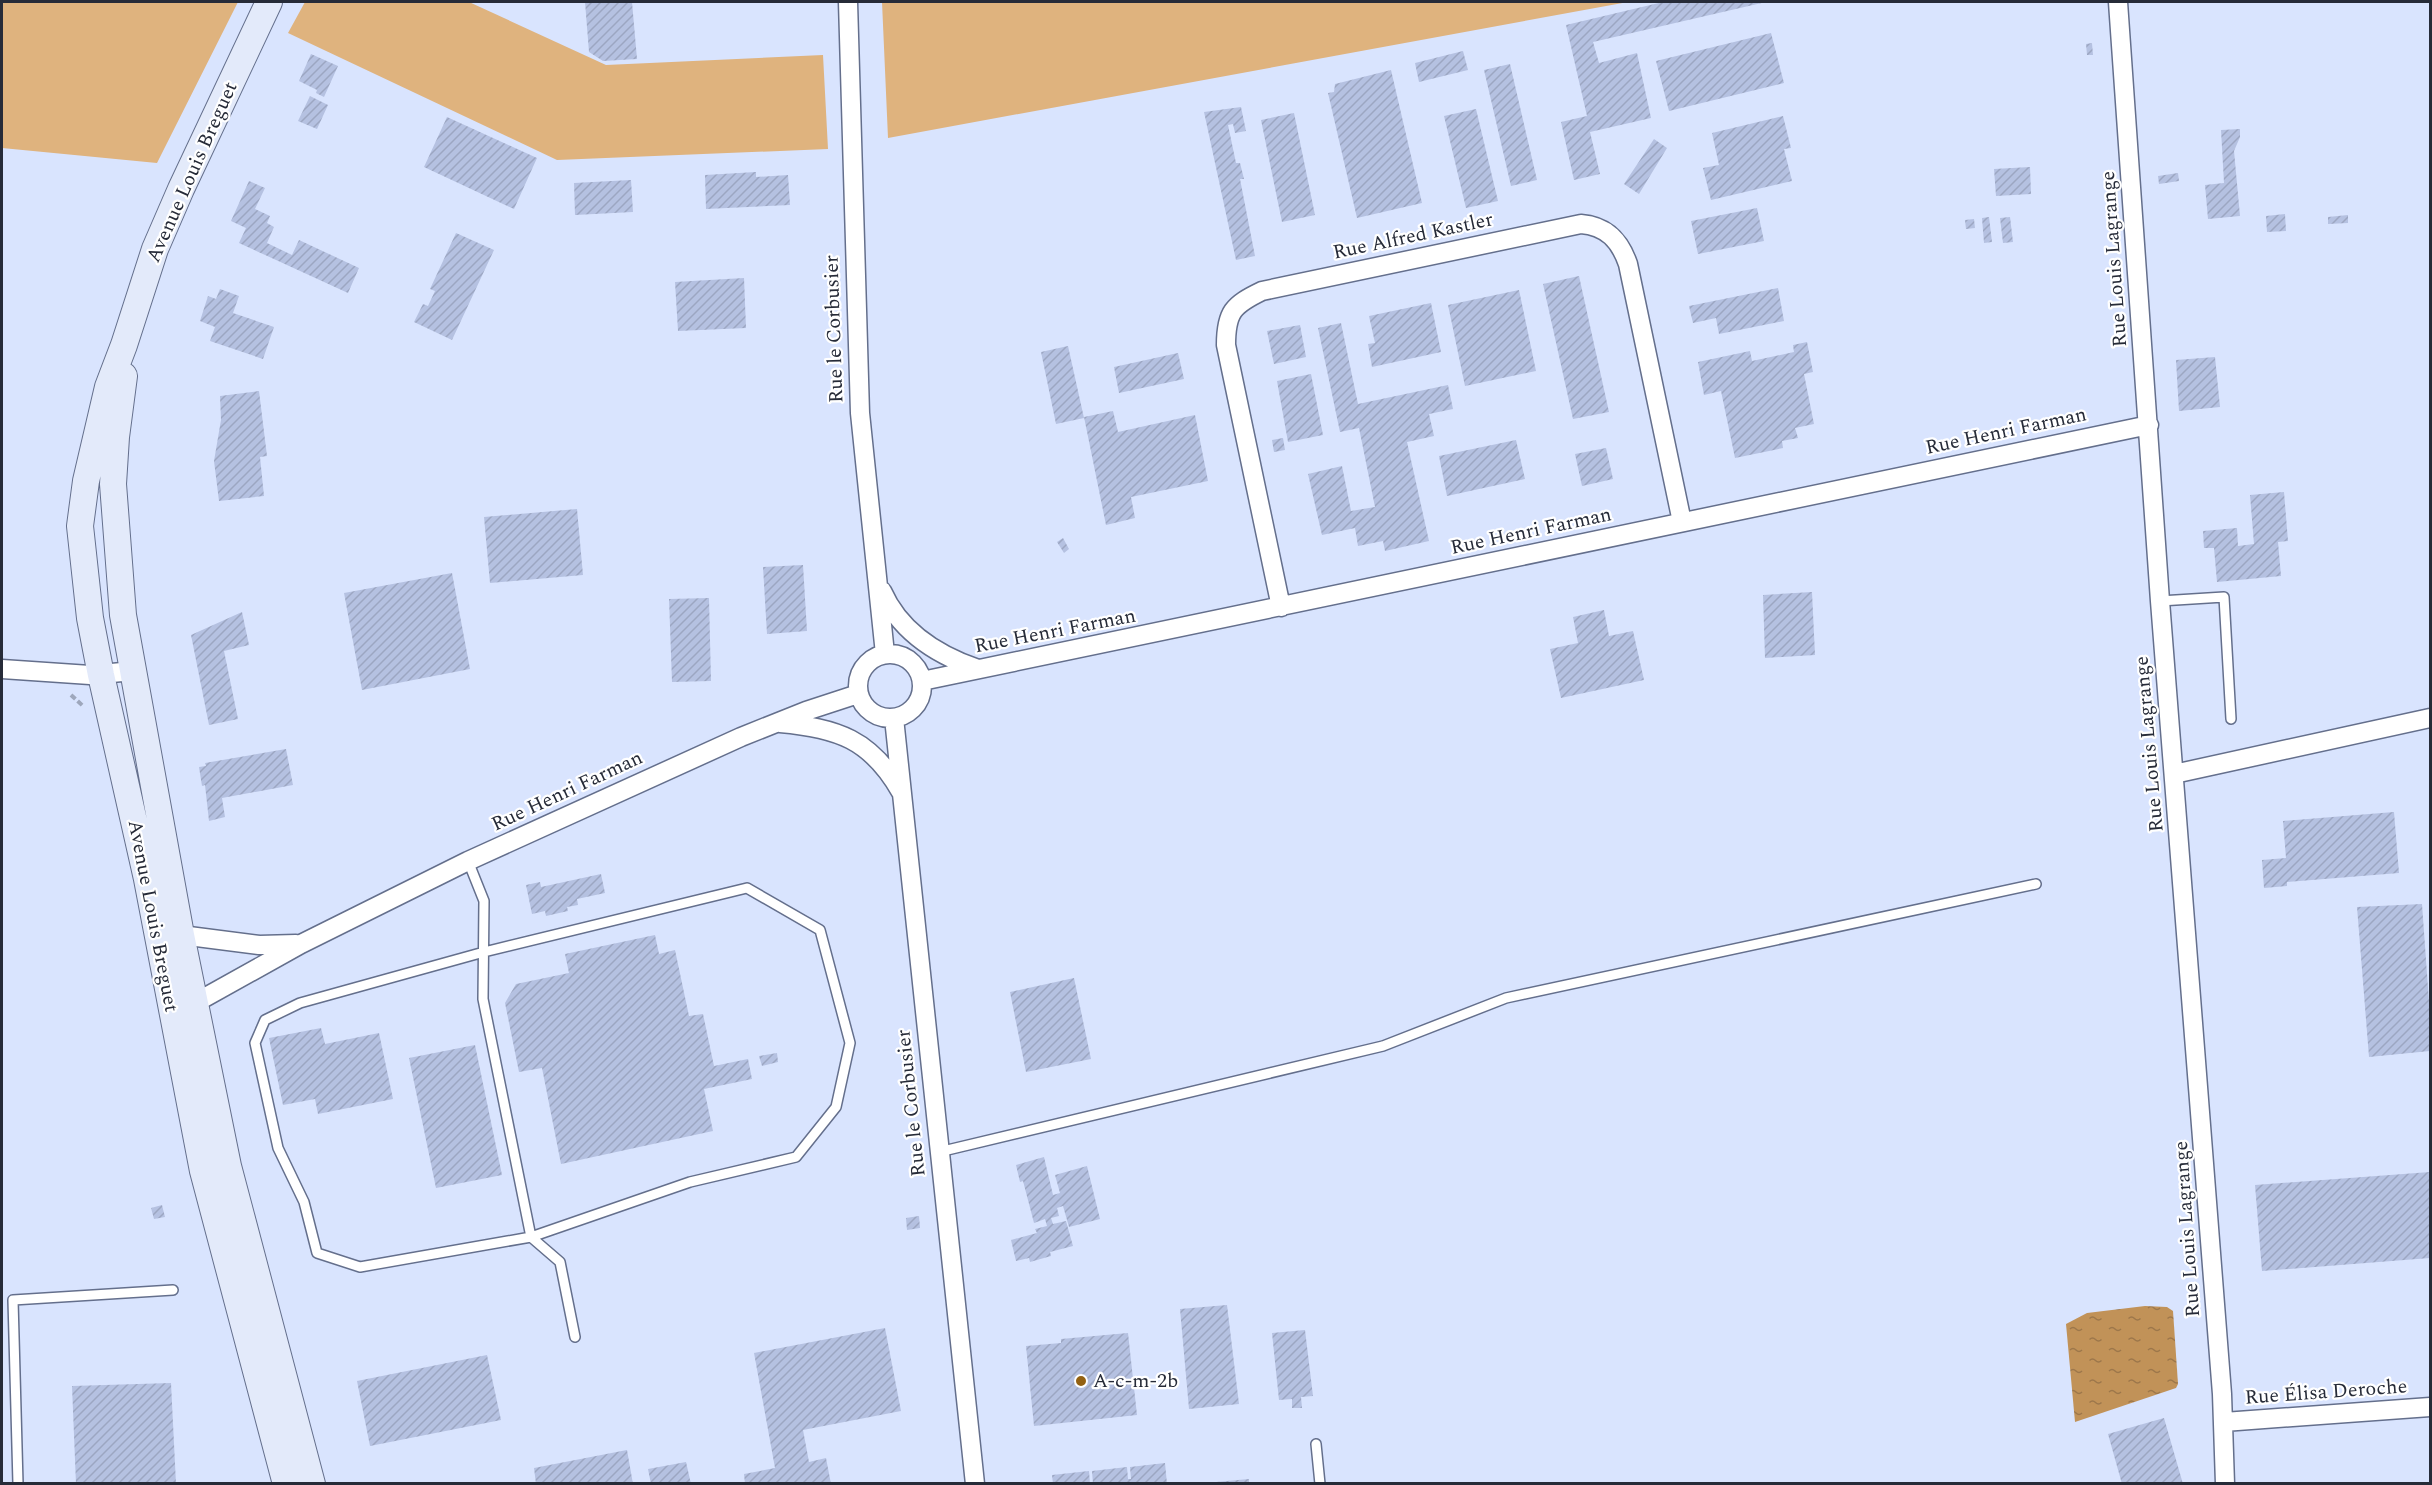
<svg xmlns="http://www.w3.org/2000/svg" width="2432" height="1485" font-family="Spectral,serif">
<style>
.green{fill:#dfb37e}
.water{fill:url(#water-ripples)}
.building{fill:url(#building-hatch)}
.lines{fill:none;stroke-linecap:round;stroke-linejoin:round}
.lane-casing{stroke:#646f8c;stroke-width:12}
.street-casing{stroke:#646f8c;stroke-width:21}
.secondary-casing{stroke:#646f8c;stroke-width:28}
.path{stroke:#9ea7bc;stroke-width:4;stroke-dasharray:6 3;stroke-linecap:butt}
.lane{stroke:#fff;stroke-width:9}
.street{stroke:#fff;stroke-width:18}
.secondary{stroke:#e3eafa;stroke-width:26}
.poi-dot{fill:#936112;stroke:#fff;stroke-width:2}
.labels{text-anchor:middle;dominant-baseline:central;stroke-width:4.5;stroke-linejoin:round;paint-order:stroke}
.street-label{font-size:20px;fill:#262b38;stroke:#fff}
.poi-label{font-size:20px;fill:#262b38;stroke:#fff;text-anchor:start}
</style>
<defs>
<pattern id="water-ripples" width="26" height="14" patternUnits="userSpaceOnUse" patternTransform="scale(1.5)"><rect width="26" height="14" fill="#c19258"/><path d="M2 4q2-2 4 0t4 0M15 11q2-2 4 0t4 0" fill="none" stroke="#9d774a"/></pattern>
<pattern id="building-hatch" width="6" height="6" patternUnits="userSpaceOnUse" patternTransform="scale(1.5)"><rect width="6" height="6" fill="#b5c1e1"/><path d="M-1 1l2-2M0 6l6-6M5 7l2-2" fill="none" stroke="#9ca6c2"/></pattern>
</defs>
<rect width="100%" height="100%" fill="#d9e4fe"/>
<path class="green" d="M2,2H238L157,163L2,148Z
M305,2H469L606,65L823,55L828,149L557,160L288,33Z
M882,2H1628L888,138Z"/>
<path class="water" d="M2145,1306L2167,1307L2173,1311L2178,1384L2176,1388L2075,1422L2066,1324L2087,1313Z"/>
<path class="building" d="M585,2H632L637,59L603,61L589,52Z
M1663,2H1766L1593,42L1599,63L1637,53L1651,118L1590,132L1600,174L1574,180L1561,122L1587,116L1566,25Z
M1771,33L1784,83L1669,111L1656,61Z
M2092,43L2093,55H2087L2086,44Z
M1463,51L1468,70L1419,82L1415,63Z
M311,54L338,66L324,97L316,93L317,90L299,81Z
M1510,64L1537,180L1511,186L1484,70Z
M1391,70L1422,203L1357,218L1328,93L1334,92L1335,84Z
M310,96L328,105L317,129L298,121Z
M1241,107L1246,131L1235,133L1233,124L1228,125L1236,163H1240L1244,179H1240L1255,256L1236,260L1204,112Z
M1476,109L1498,201L1466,208L1444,116Z
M1294,113L1315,215L1282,222L1261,120Z
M1783,116L1791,148L1784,149L1792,181L1711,200L1703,168L1719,165L1712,133Z
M447,117L537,158L514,209L424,167Z
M2240,129V137L2234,151L2240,216L2208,219L2205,185L2224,183L2221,130Z
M1654,139L1667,148L1639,194L1624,184Z
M2030,167L2031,194L1996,196L1994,169Z
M756,172V177L788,175L790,205L706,209L705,175Z
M2178,173L2179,181L2159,184L2158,176Z
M631,180L633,212L575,215L574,183Z
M249,181L265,188L255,209L270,216L267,223L274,227L267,243L292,255L299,240L359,268L348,293L239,243L246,228L231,221Z
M1757,208L1764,241L1698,254L1691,221Z
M2285,214L2286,231L2267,232L2266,216Z
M2348,215V223L2328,224V217Z
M1989,217L1992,242L1984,243L1982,218Z
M2010,217L2013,242L2003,243L2000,218Z
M1974,219L1975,228L1966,229L1965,220Z
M456,233L494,250L452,340L414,322L423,304L428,306L435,291L430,289Z
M1579,276L1609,412L1573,419L1543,284Z
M744,278L746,328L678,331L675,282Z
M1778,288L1784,321L1719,334L1716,318L1693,323L1689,306Z
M220,289L239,296L233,313L274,327L263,359L210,341L215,327L200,321L208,296L216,299Z
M1519,290L1536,371L1465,386L1448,305Z
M1431,303L1441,352L1372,367L1368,344L1375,343L1369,316Z
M1341,323L1358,404L1448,385L1453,409L1429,414L1434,436L1407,442L1429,541L1385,551L1383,541L1358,546L1355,528L1322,535L1308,474L1342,466L1351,511L1375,507L1359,428L1340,432L1318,328Z
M1300,325L1306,357L1274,364L1267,331Z
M1807,342L1813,372L1804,374L1814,424L1795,428L1798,438L1782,441L1783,448L1735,458L1721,391L1704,395L1698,362L1750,351L1752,361L1794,352L1793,345Z
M1068,346L1084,418L1056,424L1041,352Z
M1178,353L1184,379L1119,393L1114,367Z
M2215,357L2220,407L2179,411L2176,360Z
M1311,374L1323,435L1288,442L1277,381Z
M259,391L267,456L260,457L264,496L219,501L214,461L221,420L220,396Z
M1113,411L1118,432L1195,415L1208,481L1131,497L1135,518L1106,525L1084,417Z
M1283,438L1285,450L1274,452L1272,440Z
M1516,440L1525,479L1447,496L1439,456Z
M1606,448L1613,479L1582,486L1575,454Z
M2284,492L2288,541L2278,542L2281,576L2217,582L2214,548H2204L2203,531L2237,528L2238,546L2254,544L2250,495Z
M577,509L583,575L490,583L484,517Z
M1063,538L1069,549L1064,553L1057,542Z
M803,565L807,631L767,634L763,567Z
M452,573L470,669L362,690L344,593Z
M1812,592L1815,655L1765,658L1763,595Z
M709,598L711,681L672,682L669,599Z
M1604,610L1609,636L1633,631L1644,680L1561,698L1550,649L1578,643L1573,617Z
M242,612L249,645L224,651L238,719L209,725L191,635Z
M286,749L293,785L222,798L225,817L209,821L205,785L202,786L199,767L206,766L205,763Z
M2394,812L2399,873L2287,882V886L2264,888L2262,860L2286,858L2283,821Z
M601,874L605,893L577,899L578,905L567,907L568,911L546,916L545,911L532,914L526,885L540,882L541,887Z
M2422,904L2430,1016V1051L2369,1057L2357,907Z
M655,935L659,954L675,950L689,1016L703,1014L714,1066L748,1059L752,1079L704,1089L713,1131L561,1164L542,1068L519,1072L505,1003L516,984L569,973L565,954Z
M1074,978L1091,1059L1026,1072L1010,992Z
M321,1028L325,1044L379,1033L393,1099L318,1114L315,1099L283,1105L269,1038Z
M475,1045L502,1175L436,1188L409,1058Z
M777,1053L778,1062L762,1066L759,1056Z
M1044,1157L1053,1195L1060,1193L1055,1175L1087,1166L1100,1219L1069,1227L1063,1206L1057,1208L1059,1216L1051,1218L1053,1224L1066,1221L1073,1246L1050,1252L1051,1256L1030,1262L1029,1258L1016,1261L1011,1240L1037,1233L1035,1229L1047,1226L1045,1219L1034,1223L1023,1181L1020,1182L1016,1165Z
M2430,1172V1258L2262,1271L2255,1185Z
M162,1205L165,1217L154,1219L151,1208Z
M919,1216L920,1228L907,1230L906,1218Z
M1227,1305L1239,1404L1189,1409L1180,1309Z
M885,1328L901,1411L803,1430L809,1462L826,1458L831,1484H745L744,1474L775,1468L754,1353Z
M1305,1330L1313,1396L1301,1397L1302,1408H1292V1399L1279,1400L1272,1333Z
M1128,1333L1137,1415L1034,1426L1026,1346L1061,1343V1339Z
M487,1355L501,1420L370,1446L357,1381Z
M171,1383L176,1484H76L72,1386Z
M2164,1418L2183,1484H2122L2108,1434Z
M627,1450L633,1484H536L534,1468Z
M686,1462L691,1484H651L648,1469Z
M1165,1463L1167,1484H1093L1092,1471L1127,1467L1128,1479H1131L1130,1467Z
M1089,1471L1090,1484H1053L1052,1475Z
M1249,1479V1484H1216V1482Z"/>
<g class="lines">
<g class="lane-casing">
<path id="lane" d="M2160,601L2224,597L2231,719
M468,861L484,901L483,999L531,1237L560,1262L575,1337
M747,888L820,930L850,1043L836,1107L796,1157L690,1182L531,1237L360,1267L317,1253L304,1202L278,1148L255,1043L265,1020L300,1003L484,952Z
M939,1152L1383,1046L1506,998L2036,884
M1316,1444L1320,1484
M18,1484L13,1300L173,1290"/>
</g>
<g class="street-casing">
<path id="street" d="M848,2L860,413L885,654
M2118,2L2160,601L2222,1394L2225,1484
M882,591C900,632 937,655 978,669
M1281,607L1226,345C1226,312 1233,305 1262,291L1581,224C1607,226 1620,241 1628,264L1682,522
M858 686a32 32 0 1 1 64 0a32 32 0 1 1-64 0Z
M2,669L90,675L133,671
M922,681L2149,425
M894,718L975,1484
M780,723C837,728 871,739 901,792
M2174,774L2430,718
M172,937L181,935L259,945L296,944
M185,1006L195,1003L301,944L468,861L741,737L806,711L858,694
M2224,1422L2430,1407"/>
</g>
<g class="secondary-casing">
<path id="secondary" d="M269,2L181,189L155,249L124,345L108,387L86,481L80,526L90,618L101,675L147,879L203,1171L286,1484
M124,376L116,437L113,484L123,615L181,935L228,1166L312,1484"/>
</g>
<path class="path" d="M71,695L83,706"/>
<use href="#lane" class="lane"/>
<use href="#street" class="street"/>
<use href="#secondary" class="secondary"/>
</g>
<circle class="poi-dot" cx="1081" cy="1381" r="6"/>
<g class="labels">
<g class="street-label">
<text transform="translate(192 172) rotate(-66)">Avenue Louis Breguet</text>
<text transform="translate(1413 236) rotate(-12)">Rue Alfred Kastler</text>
<text transform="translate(2114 259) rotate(-94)">Rue Louis Lagrange</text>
<text transform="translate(834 329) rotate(-92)">Rue le Corbusier</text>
<text transform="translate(2006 431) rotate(-12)">Rue Henri Farman</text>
<text transform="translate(1531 531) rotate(-12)">Rue Henri Farman</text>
<text transform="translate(1055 631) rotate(-11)">Rue Henri Farman</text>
<text transform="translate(2149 744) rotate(-95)">Rue Louis Lagrange</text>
<text transform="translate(567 791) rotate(-25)">Rue Henri Farman</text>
<text transform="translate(153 916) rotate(79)">Avenue Louis Breguet</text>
<text transform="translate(911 1103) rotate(-96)">Rue le Corbusier</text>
<text transform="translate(2187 1229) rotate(-94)">Rue Louis Lagrange</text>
<text transform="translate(2326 1392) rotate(-4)">Rue Élisa Deroche</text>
</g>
<g class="poi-label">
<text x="1093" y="1381">A-c-m-2b</text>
</g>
</g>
<rect width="2432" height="1485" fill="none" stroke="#262b38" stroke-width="6"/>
</svg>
